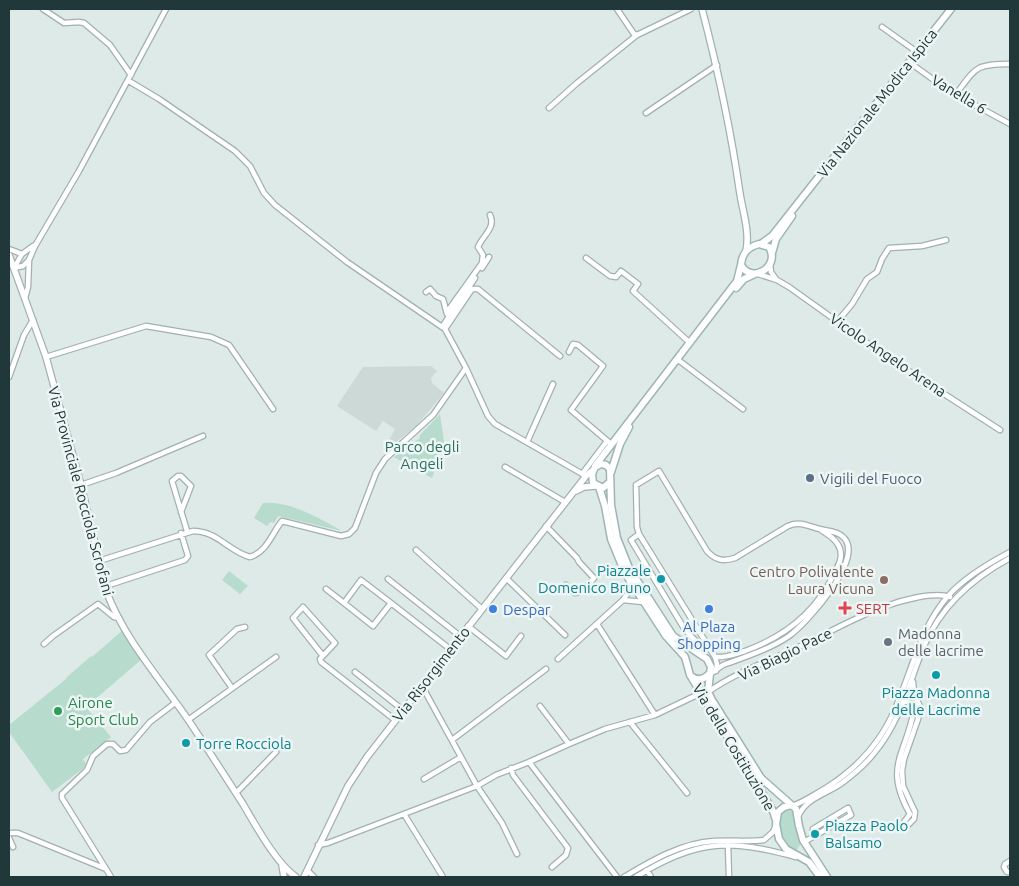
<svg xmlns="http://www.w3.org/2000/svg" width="1019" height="886" font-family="Ubuntu,sans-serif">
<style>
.built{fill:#cdd9d7}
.green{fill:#b7dbcc}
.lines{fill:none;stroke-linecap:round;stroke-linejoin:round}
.minor-casing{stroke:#a1b1b0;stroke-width:7}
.tertiary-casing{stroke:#a1b1b0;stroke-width:8}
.secondary-casing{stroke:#9eb5b4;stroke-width:9}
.minor{stroke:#fff;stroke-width:4.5}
.tertiary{stroke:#fff;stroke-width:5.5}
.secondary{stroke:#fff;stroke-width:6}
.service-dot{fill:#5c6f8a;stroke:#eef6f5;stroke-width:2}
.culture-dot{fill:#0f9aa8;stroke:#eef6f5;stroke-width:2}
.education-dot{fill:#8d6e63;stroke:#eef6f5;stroke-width:2}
.health-dot{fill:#e0444e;stroke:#eef6f5;stroke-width:2}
.shop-dot{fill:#3f7fe0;stroke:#eef6f5;stroke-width:2}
.worship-dot{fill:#6b7280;stroke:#eef6f5;stroke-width:2}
.leisure-dot{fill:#2e9e5b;stroke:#eef6f5;stroke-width:2}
.labels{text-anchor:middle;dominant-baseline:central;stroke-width:5;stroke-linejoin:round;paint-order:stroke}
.street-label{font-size:15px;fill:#203839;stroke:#eef6f5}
.park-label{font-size:15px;fill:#2b6e5a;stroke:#eef6f5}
.service-label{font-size:15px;fill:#4e5e75;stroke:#eef6f5;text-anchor:start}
.culture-label{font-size:15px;fill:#0d838f;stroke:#eef6f5;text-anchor:start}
.education-label{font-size:15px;fill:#785e54;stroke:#eef6f5;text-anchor:end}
.health-label{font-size:15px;fill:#be3a42;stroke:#eef6f5;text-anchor:start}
.shop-label{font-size:15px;fill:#366cbe;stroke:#eef6f5;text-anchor:start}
.worship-label{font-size:15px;fill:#5b616d;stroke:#eef6f5;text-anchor:start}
.leisure-label{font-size:15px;fill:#27864d;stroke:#eef6f5;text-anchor:start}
</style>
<rect width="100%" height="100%" fill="#deeae8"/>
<path class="built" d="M431,366L437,371L431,378L432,383L444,393L417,425L390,447L387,444L395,429L383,421L376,431L337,406L363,367Z"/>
<path class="green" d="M440,414L444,442L432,478L394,457L420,438V435Z
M263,503C291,501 319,518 342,531L278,516L274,523L270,522L267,526L254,518Z
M229,571L248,586L240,594L222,580Z
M124,629L137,651L136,653L142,659L86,707L111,737L83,759L86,764L84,766L85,767L52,792L9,732V725L66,679V678L91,656L92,657Z
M789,808L795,811V825L801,843L797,850L789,849C781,838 771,815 789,808Z"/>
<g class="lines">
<g class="minor-casing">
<path id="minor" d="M43,9L64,23L79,22L84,23L110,45L131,75
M617,9L634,34L637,35L691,9
M882,27L917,52
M909,62L949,91L1010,124
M129,81L159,99L235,151L250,166L264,193L275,205L347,262L445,329L466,368L488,416L495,424L586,476
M956,94C976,68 975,64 1009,64
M549,108L577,83L637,35
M646,113L717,65
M9,249L22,254L33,246
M586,258L610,276L616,277L621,271L638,284L633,291L690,343
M770,264L771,272L776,279
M14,268L23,266L29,260
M14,268L22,254
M482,268L489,257
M758,274L777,280L789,287L887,357L1000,430
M426,292L430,289L436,296L443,299L447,314
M25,298L28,287L29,260L35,246L79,171L166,9
M447,312L482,263L483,255L478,247C483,235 496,228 490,215
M837,322L852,304L867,279L877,272L882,259L889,248L922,246L946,240
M442,327L475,278
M445,329L472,289H478L560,356
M569,352L573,344L578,345L603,366L571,410L611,444
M46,357L146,326L211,337L229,345L273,409
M677,359L743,409
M9,377L24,335L33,320
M527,442L553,384
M505,467L565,502
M582,474L607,441
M81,485L116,473L203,436
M181,512L191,486L181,476H178L172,481L187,531
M546,526L577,558L579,562L594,578L583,591L575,593L566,585
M639,534L631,540L685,630L696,641L709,648
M416,550L482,609
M99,561L193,531C218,531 229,552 250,557C267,552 272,533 282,521L341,536L349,534L355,528L376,473L385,459L433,415L466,368
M506,578L565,635
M388,579L460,636
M112,584L185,560L188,556L181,533
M326,589L344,603
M623,600L643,602
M391,603L361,580L344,603L373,626L391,603L450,649
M597,624L655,715
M468,626L506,656L521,636
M44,644L53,636L98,604L114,617L119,618
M323,656L293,618L303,607L335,643L320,659L321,662L395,720
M715,657C726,658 735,654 745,651C784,637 816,612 834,574C838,566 843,558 840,549C837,540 829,535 821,530
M558,659L623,600L628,593L632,583
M355,672L403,710
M709,675L723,665C745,657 770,649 789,636C806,624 868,556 842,536C838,532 830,531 824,530C811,528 802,520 788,526L735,558C723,562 715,560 707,551L659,471L636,485L637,527L639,534L715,657L717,664L716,671
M422,686L477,786L502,823L517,854
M232,688L209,655L237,629L245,627
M708,692C732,675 763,663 790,651C821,637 851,619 883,607C899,601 934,591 950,597
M903,700L910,703L914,710C906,755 883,766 910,814L904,822V824L908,825L914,819L915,812L903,786L902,771L904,759L918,719L920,707L914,692L913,682
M540,706L569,744
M188,720L276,657
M630,722L687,793
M452,740L546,669
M529,762L617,877
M511,768L513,775L568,848L566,855L552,867
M424,779L461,757
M236,793L276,752
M792,806C804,802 815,794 826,788C856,769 881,742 895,709C912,671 920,628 948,596C964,578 989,563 1010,552
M404,814L443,877
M798,817C805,798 827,794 842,783C854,774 866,764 875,752C901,720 909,683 924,646C941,606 973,578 1010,558
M9,833H18L106,869
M9,838L13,847
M804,842L851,815L848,808L813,829L816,836
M318,845L328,843L477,786L496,775L529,762L569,744L605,729L655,715L701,693
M728,845L729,877
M1010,861L1005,864L1004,867L1007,872H1010
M647,870L651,877
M308,871L314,877
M111,877L62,798V794L87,770L93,756L107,744H113L120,751L126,750L150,722L175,703
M624,877C651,861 681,843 714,841C731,840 748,842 764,840L773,832L776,825
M636,877C696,839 730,839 796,857"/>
</g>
<g class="tertiary-casing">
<path id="tertiary" d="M702,9C718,70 731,131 740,194C743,212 750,233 746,251
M9,255L46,357L81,485L107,593C125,640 161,680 189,721C207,748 225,776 243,804C256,826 276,863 296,877
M576,491L584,487L596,486
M282,865L284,877
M304,877L348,786L367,757L586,476L593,470"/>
</g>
<g class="secondary-casing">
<path id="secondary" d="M759,244L769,247C781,266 752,285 741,265C742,253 748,247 759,244Z
M761,244L772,236L951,9
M772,253L776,239L792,216
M736,288L744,279L755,274
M595,466L737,281L741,265
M611,472L620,444L629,427
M610,482L603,488L593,483L592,474L595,467L601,464L606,465L610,469L611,505L617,538L629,568L673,636L707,659L711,667L710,673C704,680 697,681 691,676
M599,487L605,506L611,539L625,573L666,636L685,657L690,675L773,811L776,820
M710,674L708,692L712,700L761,778L796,809L799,826L803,840L827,877
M791,805L784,807L778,812L776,824L779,839L786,849L809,862L820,877"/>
</g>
<use href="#minor" class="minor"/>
<use href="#tertiary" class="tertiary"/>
<use href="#secondary" class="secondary"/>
</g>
<circle class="service-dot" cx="810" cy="478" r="5"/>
<g class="culture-dot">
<circle cx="661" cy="579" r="5"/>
<circle cx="936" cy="675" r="5"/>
<circle cx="186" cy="743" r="5"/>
<circle cx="815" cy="834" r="5"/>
</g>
<circle class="education-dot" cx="884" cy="580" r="5"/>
<path class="health-dot" d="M842.5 600.5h5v5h5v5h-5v5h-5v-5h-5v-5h5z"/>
<g class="shop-dot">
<circle cx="493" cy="609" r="5"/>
<circle cx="709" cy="609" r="5"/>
</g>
<circle class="worship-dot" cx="888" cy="642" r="5"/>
<circle class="leisure-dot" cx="58" cy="711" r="5"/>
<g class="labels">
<g class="street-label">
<text transform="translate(959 94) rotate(31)">Vanella 6</text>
<text transform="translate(877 103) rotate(-52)">Via Nazionale Modica Ispica</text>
<text transform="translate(888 355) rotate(34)">Vicolo Angelo Arena</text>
<text transform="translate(81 491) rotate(75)">Via Provinciale Rocciola Scrofani</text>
<text transform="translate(785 654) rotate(-26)">Via Biagio Pace</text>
<text transform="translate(431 674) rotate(-52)">Via Risorgimento</text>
<text transform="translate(734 747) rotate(59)">Via della Costituzione</text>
</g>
<g class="park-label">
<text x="422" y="446">Parco degli<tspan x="422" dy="17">Angeli</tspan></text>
</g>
<g class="service-label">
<text x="820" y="478">Vigili del Fuoco</text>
</g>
<g class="culture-label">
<text x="651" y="570" text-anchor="end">Piazzale<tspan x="651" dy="17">Domenico Bruno</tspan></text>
<text x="936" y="692" text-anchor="middle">Piazza Madonna<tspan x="936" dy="17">delle Lacrime</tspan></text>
<text x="196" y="743">Torre Rocciola</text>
<text x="825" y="825">Piazza Paolo<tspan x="825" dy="17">Balsamo</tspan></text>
</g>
<g class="education-label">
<text x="874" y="571">Centro Polivalente<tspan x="874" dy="17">Laura Vicuna</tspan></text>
</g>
<g class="health-label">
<text x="856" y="608">SERT</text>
</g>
<g class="shop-label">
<text x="503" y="609">Despar</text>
<text x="709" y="626" text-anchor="middle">Al Plaza<tspan x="709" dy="17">Shopping</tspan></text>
</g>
<g class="worship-label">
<text x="898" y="633">Madonna<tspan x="898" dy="17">delle lacrime</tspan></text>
</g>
<g class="leisure-label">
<text x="68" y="702">Airone<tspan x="68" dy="17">Sport Club</tspan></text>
</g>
</g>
<rect width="1019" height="886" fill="none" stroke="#203839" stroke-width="20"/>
</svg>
